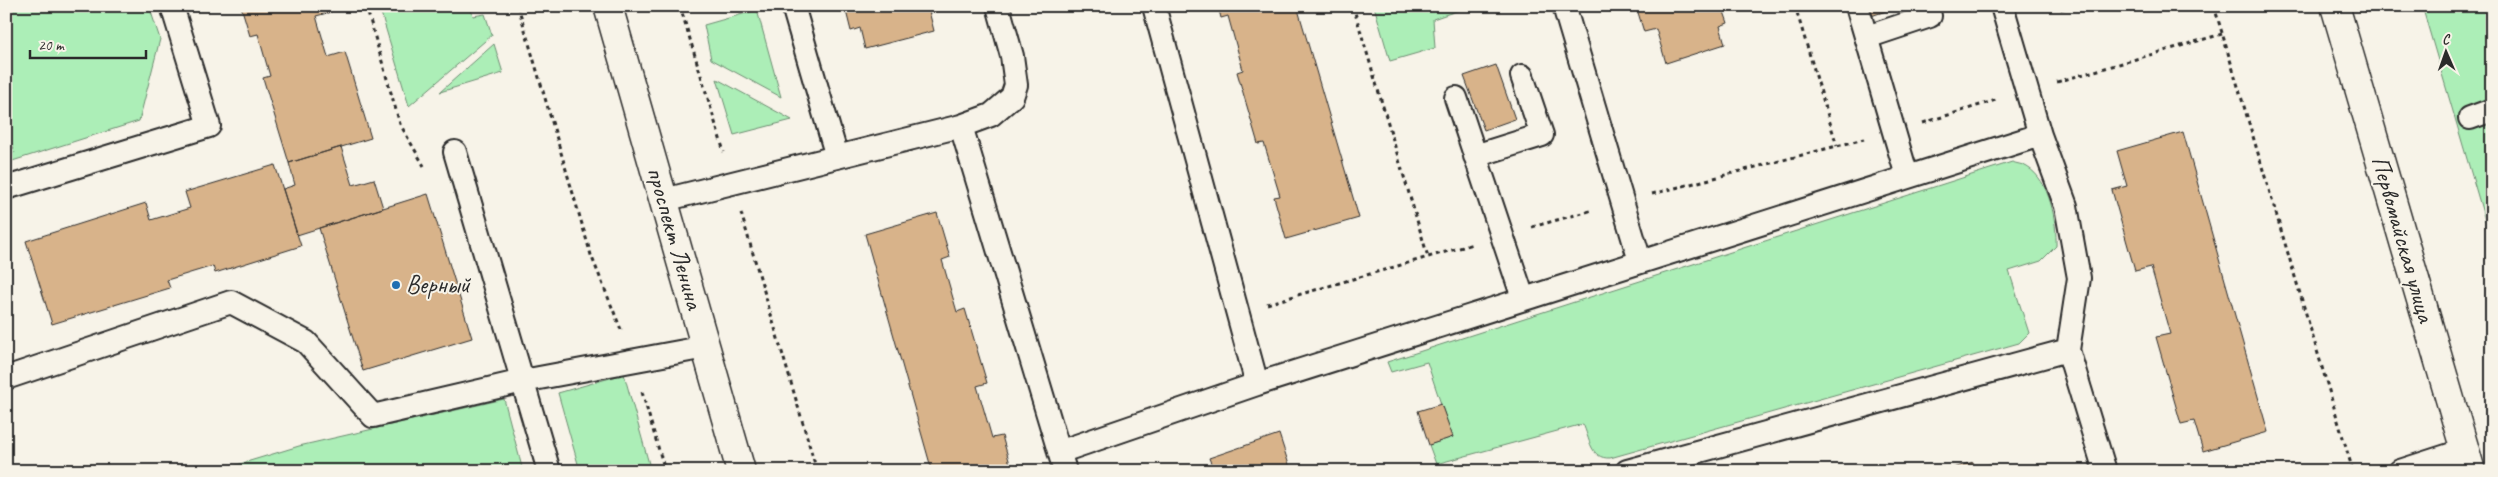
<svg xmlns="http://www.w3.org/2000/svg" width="2498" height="477" font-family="Caveat,sans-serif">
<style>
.green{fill:#aceeb7;stroke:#6c8c71}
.building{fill:#d8b38a;stroke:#2b2b2b}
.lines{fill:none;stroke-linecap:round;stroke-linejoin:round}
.service-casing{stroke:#2b2b2b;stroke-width:26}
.minor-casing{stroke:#2b2b2b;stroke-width:31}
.secondary-casing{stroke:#2b2b2b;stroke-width:31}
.path{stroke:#2b2b2b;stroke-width:3;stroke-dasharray:4 4;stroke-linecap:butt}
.service{stroke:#f7f3e8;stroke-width:22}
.minor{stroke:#f7f3e8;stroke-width:28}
.secondary{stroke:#f7f3e8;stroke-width:28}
.poi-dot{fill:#1f6fb2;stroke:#f7f3e8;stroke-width:2}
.labels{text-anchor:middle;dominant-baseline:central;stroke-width:4;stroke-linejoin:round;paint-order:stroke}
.street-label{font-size:25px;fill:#2b2b2b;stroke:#f7f3e8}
.poi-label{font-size:25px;fill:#2b2b2b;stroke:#f7f3e8;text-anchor:start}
</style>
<rect width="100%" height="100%" fill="#f7f3e8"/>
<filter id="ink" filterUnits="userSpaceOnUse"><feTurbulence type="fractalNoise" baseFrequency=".02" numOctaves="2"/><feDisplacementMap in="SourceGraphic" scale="10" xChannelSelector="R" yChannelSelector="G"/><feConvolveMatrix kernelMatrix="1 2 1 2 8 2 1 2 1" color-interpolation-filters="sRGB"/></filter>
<g filter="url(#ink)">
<path class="green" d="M6,6H149L160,39L139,121L6,163Z
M379,6H470L473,16L485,14L492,35L409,106Z
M1374,6H1471L1433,19L1435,48L1390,61Z
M2422,6H2492V244Z
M757,10L781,97L711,59L704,25Z
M494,44L503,73L440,92Z
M717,79L792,120L734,135Z
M2012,162C2017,164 2023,164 2027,167C2050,180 2057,223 2056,246L2041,261L2009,271L2029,333L2019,343L1610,458C1590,459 1590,439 1583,424L1436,464L1429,445L1452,437L1427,362L1391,372L1387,362Z
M624,374L651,471H580L558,393Z
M504,399L523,471H217L299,446Z"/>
<path class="building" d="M241,6H330L331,12L316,16L328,57L345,52L371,138L289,163L263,78L270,76L258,34L250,36Z
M829,6H937V9L929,11L934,31L865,49L860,28L851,31L845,7L830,11Z
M1218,6H1297L1359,218L1286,239L1274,197L1280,196L1264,143L1258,144L1237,72L1243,70L1228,16L1221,18Z
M1636,6H1722L1728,23L1720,26L1725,44L1666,63L1656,29L1644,32Z
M1868,6H1901L1871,16Z
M2060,6H2074L2061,10Z
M1496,65L1515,119L1484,130L1464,76Z
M2183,132L2268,432L2203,451L2194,421L2181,424L2156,337L2170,334L2151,267L2135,271L2112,190L2127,186L2117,151Z
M341,147L353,185L374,179L383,208L297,235L283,189L295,185L289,163Z
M275,165L301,246L215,273L213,266L167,280L170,288L52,324L26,241L146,203L151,220L190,208L185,192Z
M428,194L472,338L363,371L319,228Z
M937,213L950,257L942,260L957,312L965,309L987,383L977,386L992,438L1002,436L1012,471H932L865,234Z
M1441,404L1453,437L1429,445L1418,411Z
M1279,434L1291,471H1214L1209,458Z
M1973,462L1975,468L1990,464L1992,471H1944Z"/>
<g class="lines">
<g class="service-casing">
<path id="service" d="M793,6L837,157
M1154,6L1257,384
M1564,6L1640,261
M1857,6L1907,176
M1867,37L1930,16L1927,6
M1456,98L1523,298
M2470,118L2492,110
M961,126L991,115L1012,97L1016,85L1012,56L998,6
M2040,135L2066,206L2079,278L2068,350
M455,152L549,471
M1475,156L1542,135L1522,76
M6,188L209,126L172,6
M664,200L961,126L1065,471
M6,378L231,302L306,342L373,416L523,381L706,347
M1059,452L1257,384L2040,135L2002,6
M1627,471L2068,350L2105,471
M2400,471L2465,450"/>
</g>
<g class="minor-casing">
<path id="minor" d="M2335,6L2471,471"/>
</g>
<g class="secondary-casing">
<path id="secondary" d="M608,6L741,471"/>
</g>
<path class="path" d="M366,6L400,124L424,166
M518,6L591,255L622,332
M680,6L724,152
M1353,6L1428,257
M1795,6L1837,146
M2214,6L2353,471
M6,7L7,6
M682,11L700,6
M2057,82L2222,34
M1923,123L1996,100
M6,130L14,153
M1652,194L1864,139
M741,213L817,471
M1532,227L1593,210
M1267,304L1473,244
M642,392L665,471"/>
<use href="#service" class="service"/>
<use href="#minor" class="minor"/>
<use href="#secondary" class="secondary"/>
</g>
</g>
<circle class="poi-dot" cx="396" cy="285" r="5"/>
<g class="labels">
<g class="street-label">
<text transform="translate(675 238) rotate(74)">проспект Ленина</text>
<text transform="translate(2403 239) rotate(74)">Первомайская улица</text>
</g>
<g class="poi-label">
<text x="406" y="285">Верный</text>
</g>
</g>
<rect width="2498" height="477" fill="none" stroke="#f7f3e8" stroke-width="25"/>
<rect x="12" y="12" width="2473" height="452" fill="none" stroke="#2b2b2b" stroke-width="2" filter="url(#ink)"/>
<g transform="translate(2446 52) rotate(358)" stroke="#f7f3e8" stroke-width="4" paint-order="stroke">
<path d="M0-4L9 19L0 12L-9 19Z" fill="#2b2b2b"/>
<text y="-8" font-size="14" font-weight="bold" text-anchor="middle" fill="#2b2b2b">С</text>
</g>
<path d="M30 50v8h116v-8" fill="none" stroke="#2b2b2b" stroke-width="2.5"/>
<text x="38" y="50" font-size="15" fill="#2b2b2b" stroke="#f7f3e8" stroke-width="4" paint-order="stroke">20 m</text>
</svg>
